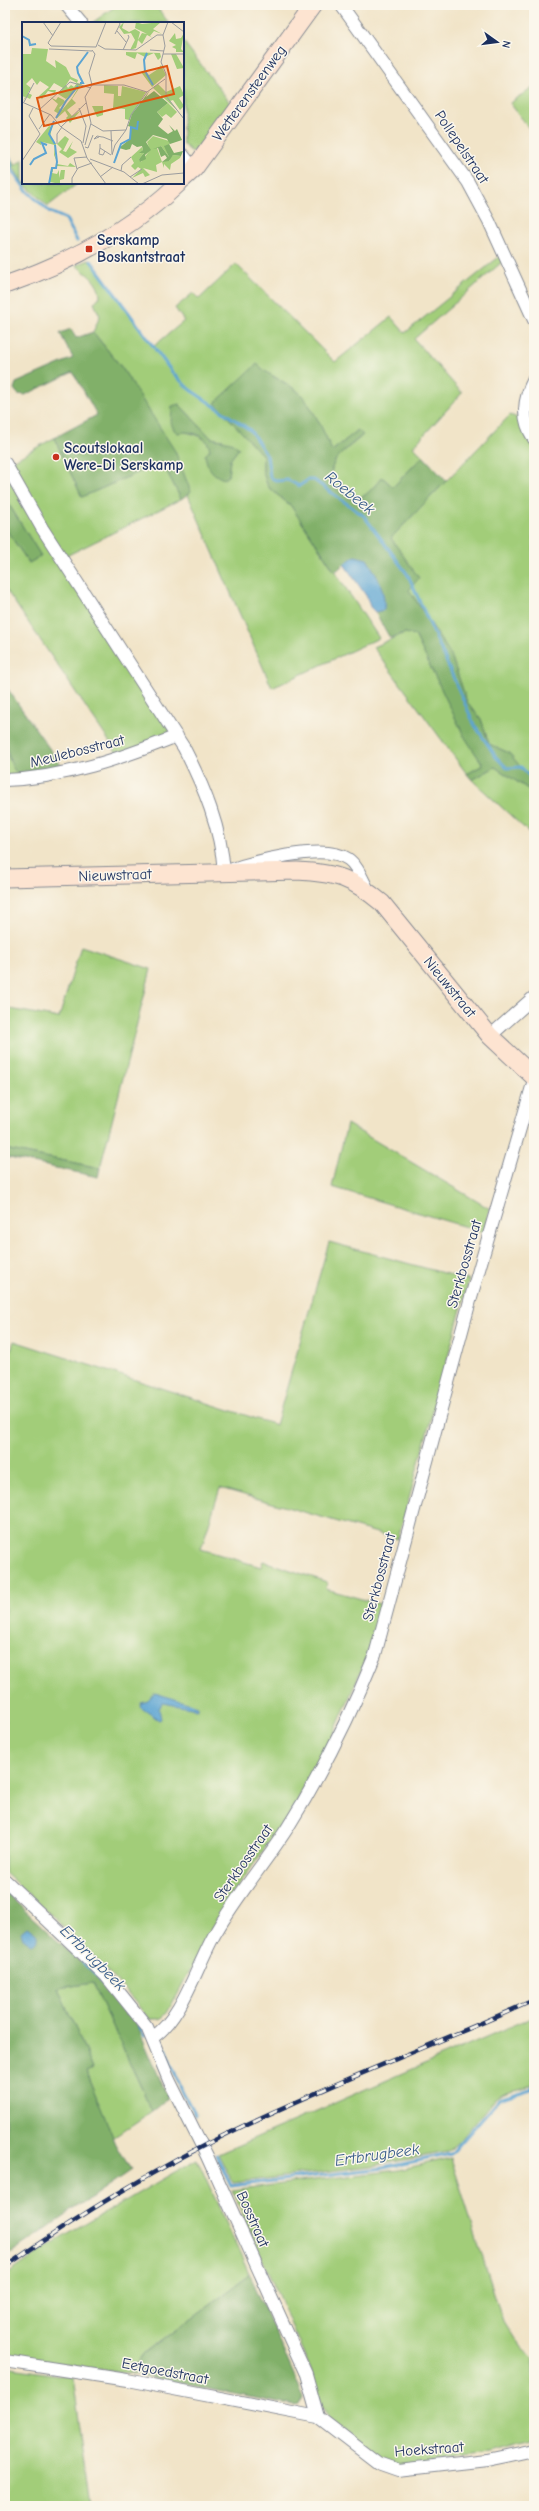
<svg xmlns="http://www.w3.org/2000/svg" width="539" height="2511" font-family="'Comic Neue',sans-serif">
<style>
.green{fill:#a2cd79;stroke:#5e7e6c;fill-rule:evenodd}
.forest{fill:#81b069;stroke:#4e7064}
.water{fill:#5ca4d2;stroke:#3c6a98}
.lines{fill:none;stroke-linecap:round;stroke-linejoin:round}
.stream{stroke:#5ca4d2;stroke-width:3}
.street-casing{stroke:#868a93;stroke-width:14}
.secondary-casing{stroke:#868a93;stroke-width:19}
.street{stroke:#fff;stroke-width:12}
.secondary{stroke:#fde4d1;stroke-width:17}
.rail-casing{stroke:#1b2f5e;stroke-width:4.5}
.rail{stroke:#fbf7ec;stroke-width:3;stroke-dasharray:9;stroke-linecap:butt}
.poi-dot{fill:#c8321e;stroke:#fbf7ec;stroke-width:1.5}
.labels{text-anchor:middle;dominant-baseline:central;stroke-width:3;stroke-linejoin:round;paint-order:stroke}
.street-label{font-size:15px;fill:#1b2f5e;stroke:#fbf7ec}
.poi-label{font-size:15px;font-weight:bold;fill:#1b2f5e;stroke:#fbf7ec;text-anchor:start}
.water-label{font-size:16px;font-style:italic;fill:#325887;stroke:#fbf7ec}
.inset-river{fill:none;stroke:#5ca4d2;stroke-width:2}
.inset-road{fill:none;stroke:#9b9c9e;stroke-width:1}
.view{fill:#de5710;fill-opacity:0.15;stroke:#de5710;stroke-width:2}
.inset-edge{fill:none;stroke:#1b2f5e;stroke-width:2}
</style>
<rect width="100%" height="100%" fill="#fbf7ec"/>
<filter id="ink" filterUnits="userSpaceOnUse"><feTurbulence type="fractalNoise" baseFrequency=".025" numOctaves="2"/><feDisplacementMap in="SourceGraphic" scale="8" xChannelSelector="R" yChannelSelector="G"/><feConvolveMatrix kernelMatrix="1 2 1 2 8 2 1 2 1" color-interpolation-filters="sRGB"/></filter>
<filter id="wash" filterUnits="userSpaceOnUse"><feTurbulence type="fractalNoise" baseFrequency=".012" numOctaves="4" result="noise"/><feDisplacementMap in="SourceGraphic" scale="16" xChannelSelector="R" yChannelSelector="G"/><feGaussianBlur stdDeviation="0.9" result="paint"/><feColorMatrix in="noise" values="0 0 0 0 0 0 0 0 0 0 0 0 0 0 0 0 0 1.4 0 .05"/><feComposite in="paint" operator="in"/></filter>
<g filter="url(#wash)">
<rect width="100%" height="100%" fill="#f1e4c8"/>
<path class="green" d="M117,5H155L169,23H92Z
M183,41L231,104L199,147L192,152L183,144Z
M534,86V135L510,103Z
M23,159V183L13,167Z
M23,183H78L48,206Z
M500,256L502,262L414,339L462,393L413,447L423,456L393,487L382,477C377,483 371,491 365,495C345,507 324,482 334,463C338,454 356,442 363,435L358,430L332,451C325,434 310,401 296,390C283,380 269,376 257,364L247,437L263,456V472L268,487L291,506L379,638L272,688L188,495L191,492L157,424L122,368L93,332L100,316L94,303L100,296C99,281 86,274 76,265L89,260L154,346L184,321L175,308L193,293L199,299L236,264L335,362L391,317L405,333ZM179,404L211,438L223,440L239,448L230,460L228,476L205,455L210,450C208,437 195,434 185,432Z
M510,415L518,418L534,444V775L523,770L509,753L489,744L481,719L467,702L451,655L409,590L391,538Z
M54,438L82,497L162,462L181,499L64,557L9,463Z
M5,474L171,733L119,756L5,588V528L29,563L41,556L5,498Z
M405,633L415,635L464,735L483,765L467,774L373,647Z
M5,751L17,773L23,776L5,777Z
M495,767L534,793V837L472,780Z
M81,946L151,969L100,1168L5,1149V1008L59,1018Z
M347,1124L490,1209L483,1232L332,1187Z
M329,1242L469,1280L398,1539L220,1488L201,1549L261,1567L263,1561L327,1582L326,1589L383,1605L365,1661L335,1731L291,1812L228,1900L167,2013L161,2019H149C106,1965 56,1918 5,1873V1368L14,1341L276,1425Z
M93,1983L152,2111L113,2138L86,2072L93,2069L58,1988Z
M534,2016V2085L506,2092L495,2098L459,2142L447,2152L370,2166L233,2183L218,2154Z
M451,2158L503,2321L514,2339L534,2360V2441L491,2453L395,2464L373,2452L329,2417L322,2407L310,2368L232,2190L398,2170Z
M197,2159L250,2275L143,2354L130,2373L5,2356V2276L51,2244Z
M5,2367L72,2377L90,2506H5Z"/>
<path class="forest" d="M5,153L16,164L5,173Z
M71,329L76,338L93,332L122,368L175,451L191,492L181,499L162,462L82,497L54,438L97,415L73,372L25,395L18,394L14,389L16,383L73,358L60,333Z
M257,364C269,376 282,380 296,390C310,400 325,434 332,451L358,430L363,435C356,441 337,455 334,463C324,482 345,507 365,495C371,491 377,483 382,477L393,487L423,456L446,481L391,538L419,578L409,590L451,655L467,702L481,719L489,744L509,753L523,770L534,775V793L495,767L472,780L467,774L483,765L464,736L415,635L405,633L390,638L375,612L384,610L344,564L335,572L291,506L268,487L263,472V456L215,403Z
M179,404L211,438L231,442L239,448L230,460L228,476L224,479C212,475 207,467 205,455L210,450C208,435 190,430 178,433L174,430L171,423L172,406Z
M5,498L41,556L29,563L5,528Z
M5,685L63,768C53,770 32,778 23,776C0,772 5,702 5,685Z
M5,1149L100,1168L98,1177L5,1157Z
M5,1892L116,1995L136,2023L168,2098L152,2111L93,1983L58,1988L93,2069L86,2072L116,2144L131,2170L5,2257Z
M250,2275L301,2391L303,2397L299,2405L294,2406L130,2373L143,2354Z"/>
<path class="water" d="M355,556L367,559C377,575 386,591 384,610L375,612L370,607L367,597L344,564Z
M155,1693L191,1704L197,1706V1709L162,1703L159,1709L161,1719L159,1720L140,1707L141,1703L148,1701Z
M27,1927L38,1935V1940L33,1945L23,1938L21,1932Z"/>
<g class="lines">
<path class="stream" d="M5,152L10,158L12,170L26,190L50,212L66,219L77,241
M91,261L172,372L189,389L250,430L267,456L270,477L277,481L288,480L299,486L308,480H314L364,516L408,575L474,724L496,757L507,768L521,767L534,781
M5,1889L11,1894
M82,1961L109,1989
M139,2026L145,2036
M165,2048L182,2091L195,2115
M216,2155L231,2186L383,2168L451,2154L499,2099L534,2088"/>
</g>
</g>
<g filter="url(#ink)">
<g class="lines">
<g class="street-casing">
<path id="street" d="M66,5L81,23
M341,5L468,182L489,221L534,320
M183,155L194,169
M534,379C523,400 521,419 534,439
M5,463L42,528L184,748C204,787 221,828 224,872C251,862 324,842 348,859C357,865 363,881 368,890
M5,780C65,778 122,758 177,736
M490,1036L534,997
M5,1880L106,1976L147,2027L169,2080L207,2156L306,2374L318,2417
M153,2037C182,2019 198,1962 216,1932C237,1895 265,1863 288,1827C322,1773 351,1714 375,1655L471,1297L534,1080
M5,2361L127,2380L318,2417L378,2463L398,2470L487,2460L534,2450"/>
</g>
<g class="secondary-casing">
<path id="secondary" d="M183,179L194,169L313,5
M5,285C69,263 130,230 179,183
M5,878L297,871C337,873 352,878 382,903L490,1036L534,1077"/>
</g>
<use href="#street" class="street"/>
<use href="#secondary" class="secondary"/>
<g class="rail-casing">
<path id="rail" d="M5,2267C80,2214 158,2167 241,2127C337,2081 437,2044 534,2000"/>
</g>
<use href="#rail" class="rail"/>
</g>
</g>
<g class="poi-dot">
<rect x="85" y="245" width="8" height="8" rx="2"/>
<circle cx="56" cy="457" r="4"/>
</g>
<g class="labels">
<g class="street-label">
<text transform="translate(249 93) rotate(-54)">Wetterensteenweg</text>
<text transform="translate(462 147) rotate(56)">Pollepelstraat</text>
<text transform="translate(77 751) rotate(-14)">Meulebosstraat</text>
<text transform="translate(115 875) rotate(-2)">Nieuwstraat</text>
<text transform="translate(450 987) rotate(51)">Nieuwstraat</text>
<text transform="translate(464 1264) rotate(-74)">Sterkbosstraat</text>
<text transform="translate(379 1577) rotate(-75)">Sterkbosstraat</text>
<text transform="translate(243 1863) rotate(-55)">Sterkbosstraat</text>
<text transform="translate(253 2219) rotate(66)">Bosstraat</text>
<text transform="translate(165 2371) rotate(11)">Eetgoedstraat</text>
<text transform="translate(429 2449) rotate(-4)">Hoekstraat</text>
</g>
<g class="poi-label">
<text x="97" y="240">Serskamp<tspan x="97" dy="17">Boskantstraat</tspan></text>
<text x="64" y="448">Scoutslokaal<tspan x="64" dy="17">Were-Di Serskamp</tspan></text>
</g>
<g class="water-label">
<text transform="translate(350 493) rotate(39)">Roebeek</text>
<text transform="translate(93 1958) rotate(45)">Ertbrugbeek</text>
<text transform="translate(377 2155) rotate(-8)">Ertbrugbeek</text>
</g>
</g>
<g transform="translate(22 22)">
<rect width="162" height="162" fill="#f1e4c8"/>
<path d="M102,0L100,6L107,10L113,7L118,10L114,26L108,28L113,18L109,11L102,12L97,5ZM114,0L120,2L139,0L131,7L140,12L132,9L128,14L131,16L125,13L120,22L116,18L120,11L125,12L113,6ZM153,11L154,17L159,16L162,11L159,27L162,30H154V27L150,25L154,23L147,19ZM10,26L26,27L24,39L34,46L33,38L44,45L49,55L56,58L55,61L48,57L44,63L46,66L49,63L52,65L55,61L60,62L50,77L54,81L45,88L50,94L59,88L48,101L44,96L46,94L43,89L34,97L37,92L32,89L36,82L28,75L34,78L36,75L42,78L43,80L37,86L40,88L50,76L56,66L44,77L36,72L41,66L32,61L27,68H34L33,71L26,69L20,77L17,74L27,65L18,59L15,63L10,56L4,62L9,66L6,71L10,73L8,77L4,75L1,79L3,75L0,74V32H9ZM104,30L138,31L139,35L136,38L132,31L123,35L115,31L113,37L104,33ZM149,32H154L162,46L155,47ZM137,39L144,53L130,65L119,50L122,49L127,53L136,47L139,43ZM136,62L144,70L158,64L162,73L157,76L162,84L158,88L151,78L148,79L156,89L131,66ZM82,63L96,64V74H99L100,64L124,70L107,98L103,97V87L91,86L92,72L82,71ZM146,81L155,90L149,96L144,92L140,95L135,90ZM70,84H81V93L75,95ZM27,104L30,105L28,115L34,122L33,133L35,139V142L46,144L48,141L54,145L35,144L34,146H31V149L30,151L35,152L37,148V156L39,148H43L42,157L38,158V162L28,160V151L30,146L34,145L35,140L32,133L33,123L20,120L19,123L14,120ZM43,114L47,117L41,129L44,130L51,119L48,126L55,130L46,136L37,130L40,127L35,122ZM131,114L147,119L148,122L143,124L147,135L139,124L135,126L140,140L134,143L135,150L121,146L128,153L123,155L121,151L110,156L119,147L116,145L113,148L109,144L112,141L109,135L120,125L121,128L118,132L121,129L122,131L117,137L119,140L128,128L125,120ZM151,133L159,134L158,136L149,142L148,148L142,142V146L140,140L146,137L148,139L147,136Z" fill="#a2cd79"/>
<path d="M128,68L124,75L132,69L146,81L135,90L141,97L136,104L146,112L151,109L147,103L153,109L155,107L160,118L148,122L145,117L131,113L124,120L129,128L123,133L124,137L118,140L117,137L122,131H117L121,128L120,124L115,125L110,122L108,127L104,128L97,126L108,117L109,105L106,104L110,92ZM147,122L152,131L161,129L159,134L151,133L147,139L140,140L145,136L143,133L139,135L136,126L131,127L139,124L147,135L142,124Z" fill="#81b069"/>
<path class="inset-river" d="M0,14L7,18L8,23L14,22M125,31L122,38L123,49L131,63M58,61H61L56,51L55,45L66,30M34,96L44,79L56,64M32,99L27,112L33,122M92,141L99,122L108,117L109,105L115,107L116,99M8,143L12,137L24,131L20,121L25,123M27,162L30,146H34L35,140L33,123"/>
<path class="inset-road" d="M21,0L31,14M39,0L26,21L29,24L74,25L84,0M146,0L141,13L143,24L139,40L144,52V74L162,97M149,0L162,10M95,9L104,20M93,12L98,2L97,0M76,23L83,27L114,28L135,13H141M27,27L70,29M70,28L73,32L67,51L70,63M101,28L107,15L106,13M128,28L142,29M141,32H162M70,63H102L125,70M0,80L29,93L39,105L59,119L65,136L84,162M2,80L12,61M57,86L64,104L61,121M17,88L48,60L69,66M69,102L81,109L104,108M39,105L64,81M17,107L28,92M89,109L90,132M77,115L72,117L75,114L80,115H81L91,119M35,122V112L40,105M78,122V126L89,133M63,123L69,101L63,75L70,63M63,125L66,126L71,113M78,126L77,132L81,133L83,129M90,133L93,123L104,108L109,93L125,70L143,57M68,137L102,150L117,162M0,139L18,112L7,94L11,86M55,147L52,136L65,135M99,149L100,143L109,135M78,155L91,145M108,155L120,147M50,162V156L56,146L70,141M120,162L140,153L162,151"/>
<path class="view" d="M145,44L152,72L22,104L15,76Z"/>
<rect width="162" height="162" class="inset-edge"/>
</g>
<rect width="539" height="2511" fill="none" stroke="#fbf7ec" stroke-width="20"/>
<g transform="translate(497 42) rotate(104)" stroke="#fbf7ec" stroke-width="3" paint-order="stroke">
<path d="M0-3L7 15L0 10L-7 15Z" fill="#1b2f5e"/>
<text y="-6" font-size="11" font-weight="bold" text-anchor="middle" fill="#1b2f5e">N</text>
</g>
</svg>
